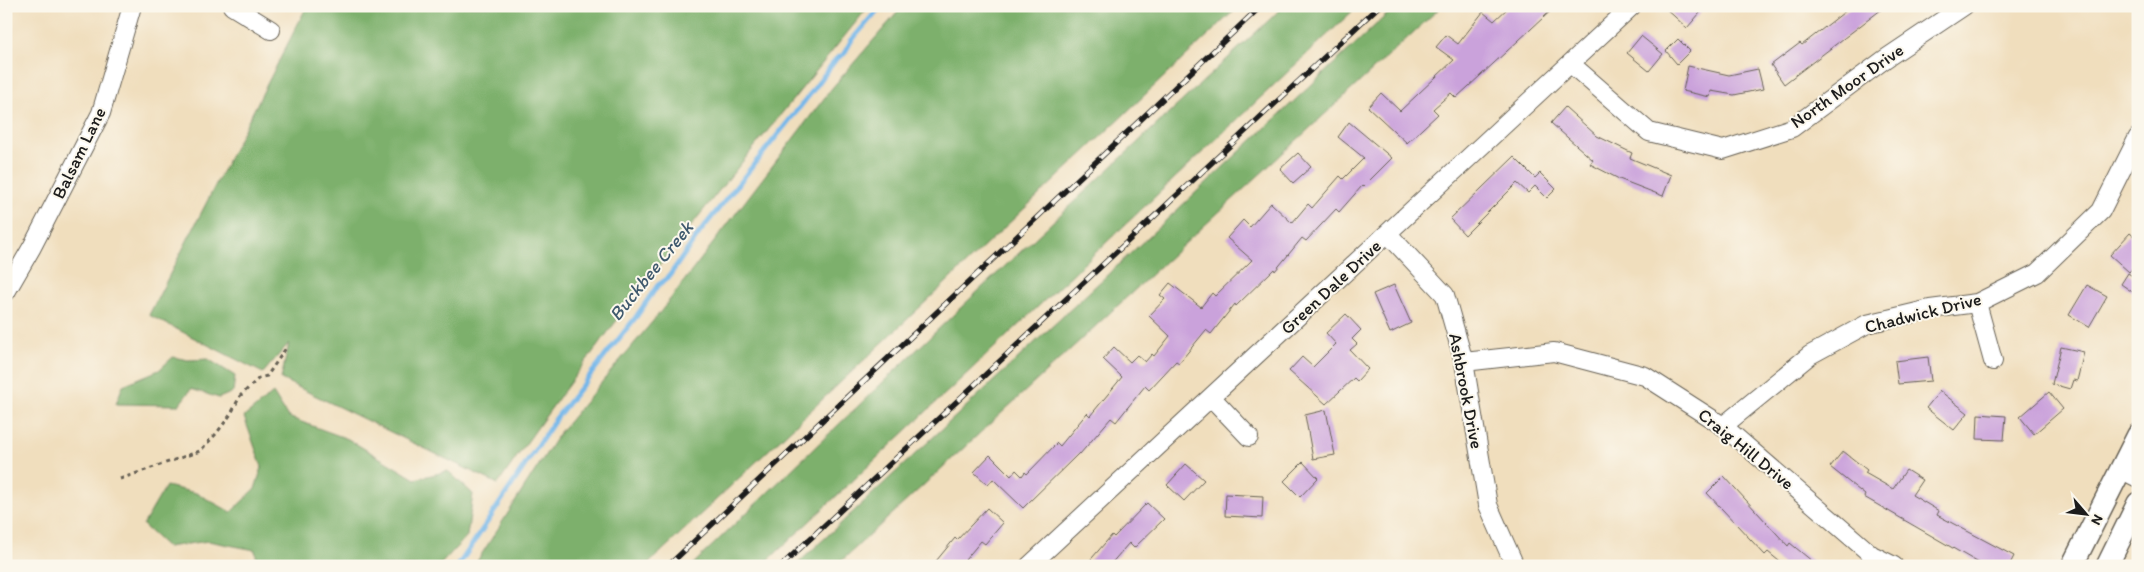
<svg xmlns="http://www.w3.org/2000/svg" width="2144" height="572" font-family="Itim,sans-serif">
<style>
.forest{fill:#7db06c;stroke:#4c6644}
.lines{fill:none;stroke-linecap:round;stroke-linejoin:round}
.stream{stroke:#75b7ea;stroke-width:5}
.building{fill:#caa2db}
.minor-casing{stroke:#666054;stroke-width:20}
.major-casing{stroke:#666054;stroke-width:24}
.path{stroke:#666054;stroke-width:3;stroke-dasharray:4 4;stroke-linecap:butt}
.minor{stroke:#fff;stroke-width:18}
.major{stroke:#fff;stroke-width:21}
.rail-casing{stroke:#1c1c1c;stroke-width:5.5}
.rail{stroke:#fbf7ec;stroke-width:4;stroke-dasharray:11;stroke-linecap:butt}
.labels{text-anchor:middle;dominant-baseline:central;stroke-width:4;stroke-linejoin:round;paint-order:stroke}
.street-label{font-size:18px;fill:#1c1c1c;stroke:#fbf7ec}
.water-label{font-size:19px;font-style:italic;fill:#405a6e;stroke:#fbf7ec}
</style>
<rect width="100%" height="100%" fill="#fbf7ec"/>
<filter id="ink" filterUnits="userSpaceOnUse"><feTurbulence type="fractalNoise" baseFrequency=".02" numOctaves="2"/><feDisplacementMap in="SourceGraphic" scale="10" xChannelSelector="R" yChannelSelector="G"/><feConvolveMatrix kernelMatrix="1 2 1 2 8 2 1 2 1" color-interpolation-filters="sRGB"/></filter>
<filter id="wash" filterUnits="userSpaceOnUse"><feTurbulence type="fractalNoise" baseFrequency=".0096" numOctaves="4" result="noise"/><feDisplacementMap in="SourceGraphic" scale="20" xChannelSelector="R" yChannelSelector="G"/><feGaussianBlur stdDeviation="1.12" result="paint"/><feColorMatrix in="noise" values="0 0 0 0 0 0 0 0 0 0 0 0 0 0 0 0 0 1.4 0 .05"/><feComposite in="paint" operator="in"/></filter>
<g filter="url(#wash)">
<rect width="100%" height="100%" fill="#f0debd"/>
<path class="forest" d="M307,6H869C742,163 612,317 498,484L281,379L289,343L263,373L149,315Z
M903,6H1239L646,566H474L560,432L658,315L832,88Z
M1284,6H1358L762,566H691L974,295Z
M1396,6H1442L836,566H795Z
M173,357L188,360L208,359L235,376L233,392L219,398L191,389L179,405L116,404L123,385L159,370Z
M273,393L288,417L348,439L415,479L448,471L473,494L467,536L439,566H258L255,550L208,541L167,547L143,525L166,486L196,493L231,512L255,489L262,467L244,417Z"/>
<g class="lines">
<path class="stream" d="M458,566L557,417L636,317L658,285L667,279L700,232L811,93L836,59L844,54L851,41L881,6"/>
</g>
<g id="blocks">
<path class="building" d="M1510,6H1556L1456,98L1451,93L1433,109L1438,114L1407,143L1368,107L1381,93L1400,111L1454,60L1436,47L1446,35L1458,44L1483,12L1494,21Z
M1663,6H1706L1687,28Z
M1852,6H1886L1784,84L1771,65L1800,43L1802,45Z
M1641,36L1663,54L1649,71L1627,53Z
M1678,39L1690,51L1677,64L1666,51Z
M1688,66L1729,75L1758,69L1763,89L1734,95L1711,91L1710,97L1683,91Z
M1565,107L1597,136L1632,153L1630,158L1671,175L1663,196L1619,179L1590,164L1593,160L1551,123Z
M1349,122L1392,158L1363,187L1362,186L1339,212L1336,209L1306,241L1302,238L1275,271L1274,269L1236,306L1235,304L1211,334L1206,330L1179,363L1176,361L1149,390L1145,386L1116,422L1111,418L1080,454L1079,453L1023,508L993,479L988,485L974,472L990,455L1011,476L1016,470L1022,476L1025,472L1027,474L1057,443L1060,446L1087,413L1090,416L1122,377L1103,359L1114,347L1130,362L1137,355L1145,362L1152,354L1154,356L1170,336L1149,316L1165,299L1160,295L1170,283L1201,307L1212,293L1215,296L1252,260L1227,238L1243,220L1250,227L1271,203L1292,223L1308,204L1312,208L1340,176L1343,179L1364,158L1338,137Z
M1298,153L1311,167L1293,183L1280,169Z
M1514,157L1535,178L1540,173L1556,189L1547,198L1535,186L1528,193L1517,183L1465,235L1450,219Z
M2130,233L2138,240V262L2129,272L2110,255Z
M2128,273L2138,280V296L2121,284Z
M1394,285L1411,323L1390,333L1373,294Z
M2087,285L2107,296L2089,327L2069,315Z
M1346,314L1361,330L1352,339L1357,344L1350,350L1368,369L1357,381L1354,378L1326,404L1289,371L1302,357L1313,367L1336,344L1326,333Z
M2061,347L2084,352L2077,381L2073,380L2070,389L2052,384Z
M1928,357L1931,381L1898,384L1895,361Z
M1940,391L1968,413L1954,430L1926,408Z
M2049,392L2063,409L2034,434L2020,417Z
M1326,410L1335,455L1313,459L1305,415Z
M1978,414L2006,416L2004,440L1977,439Z
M1843,451L1867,470L1865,473L1893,489L1906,470L1922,480L1912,495L1939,511L1937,515L2014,556L2009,566H1984L1864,497L1865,495L1830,467Z
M1303,462L1318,478L1300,497L1284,481Z
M1186,464L1204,480L1184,501L1167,485Z
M1724,476L1788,546L1790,543L1818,566H1785L1768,552L1765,555L1707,493Z
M1226,494L1263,496L1262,518L1225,516Z
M1147,503L1164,519L1134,548L1129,543L1109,566H1085L1112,535L1114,537Z
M987,508L1003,523L985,544L981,541L960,566H932L955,538L957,540Z"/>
</g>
</g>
<g filter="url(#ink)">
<use href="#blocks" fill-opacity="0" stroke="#666054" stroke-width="1"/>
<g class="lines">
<g class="minor-casing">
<path id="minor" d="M232,6L271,30
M1571,64L1649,132L1723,150L1792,128L1885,59L1964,6
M1388,234L1445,295L1464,362L1488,505L1515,566
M6,292L32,247L101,113L132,6
M1977,303L1993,361
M1464,362L1554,352L1645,376L1723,426L1872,555L1894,566
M1211,397L1249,437
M1723,426L1810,355L1867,324L1930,309L1977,303L2037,273L2101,211L2138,137
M2120,469L2138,478
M1029,566L1632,6"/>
</g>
<g class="major-casing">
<path id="major" d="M2072,566L2138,435
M2107,566L2138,503"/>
</g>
<path class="path" d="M120,479L200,451L216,434L231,414L240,396L259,378L267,376L286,348"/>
<use href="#minor" class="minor"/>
<use href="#major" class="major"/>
<g class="rail-casing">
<path id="rail" d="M668,566L1261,6
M781,566L1379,6"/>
</g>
<use href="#rail" class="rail"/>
</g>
</g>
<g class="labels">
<g class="street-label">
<text transform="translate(1847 86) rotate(-35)">North Moor Drive</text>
<text transform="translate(79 153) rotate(-64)">Balsam Lane</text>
<text transform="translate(1331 287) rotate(-43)">Green Dale Drive</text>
<text transform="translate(1923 313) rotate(-14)">Chadwick Drive</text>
<text transform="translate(1466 391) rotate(79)">Ashbrook Drive</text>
<text transform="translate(1746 449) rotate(39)">Craig Hill Drive</text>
</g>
<g class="water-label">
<text transform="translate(651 271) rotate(-51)">Buckbee Creek</text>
</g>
</g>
<rect width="2144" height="572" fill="none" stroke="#fbf7ec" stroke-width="25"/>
<g transform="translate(2086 514) rotate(118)" stroke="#fbf7ec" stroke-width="4" paint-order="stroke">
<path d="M0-4L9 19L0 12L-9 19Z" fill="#1c1c1c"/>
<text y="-8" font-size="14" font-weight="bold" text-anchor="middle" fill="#1c1c1c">N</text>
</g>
</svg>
